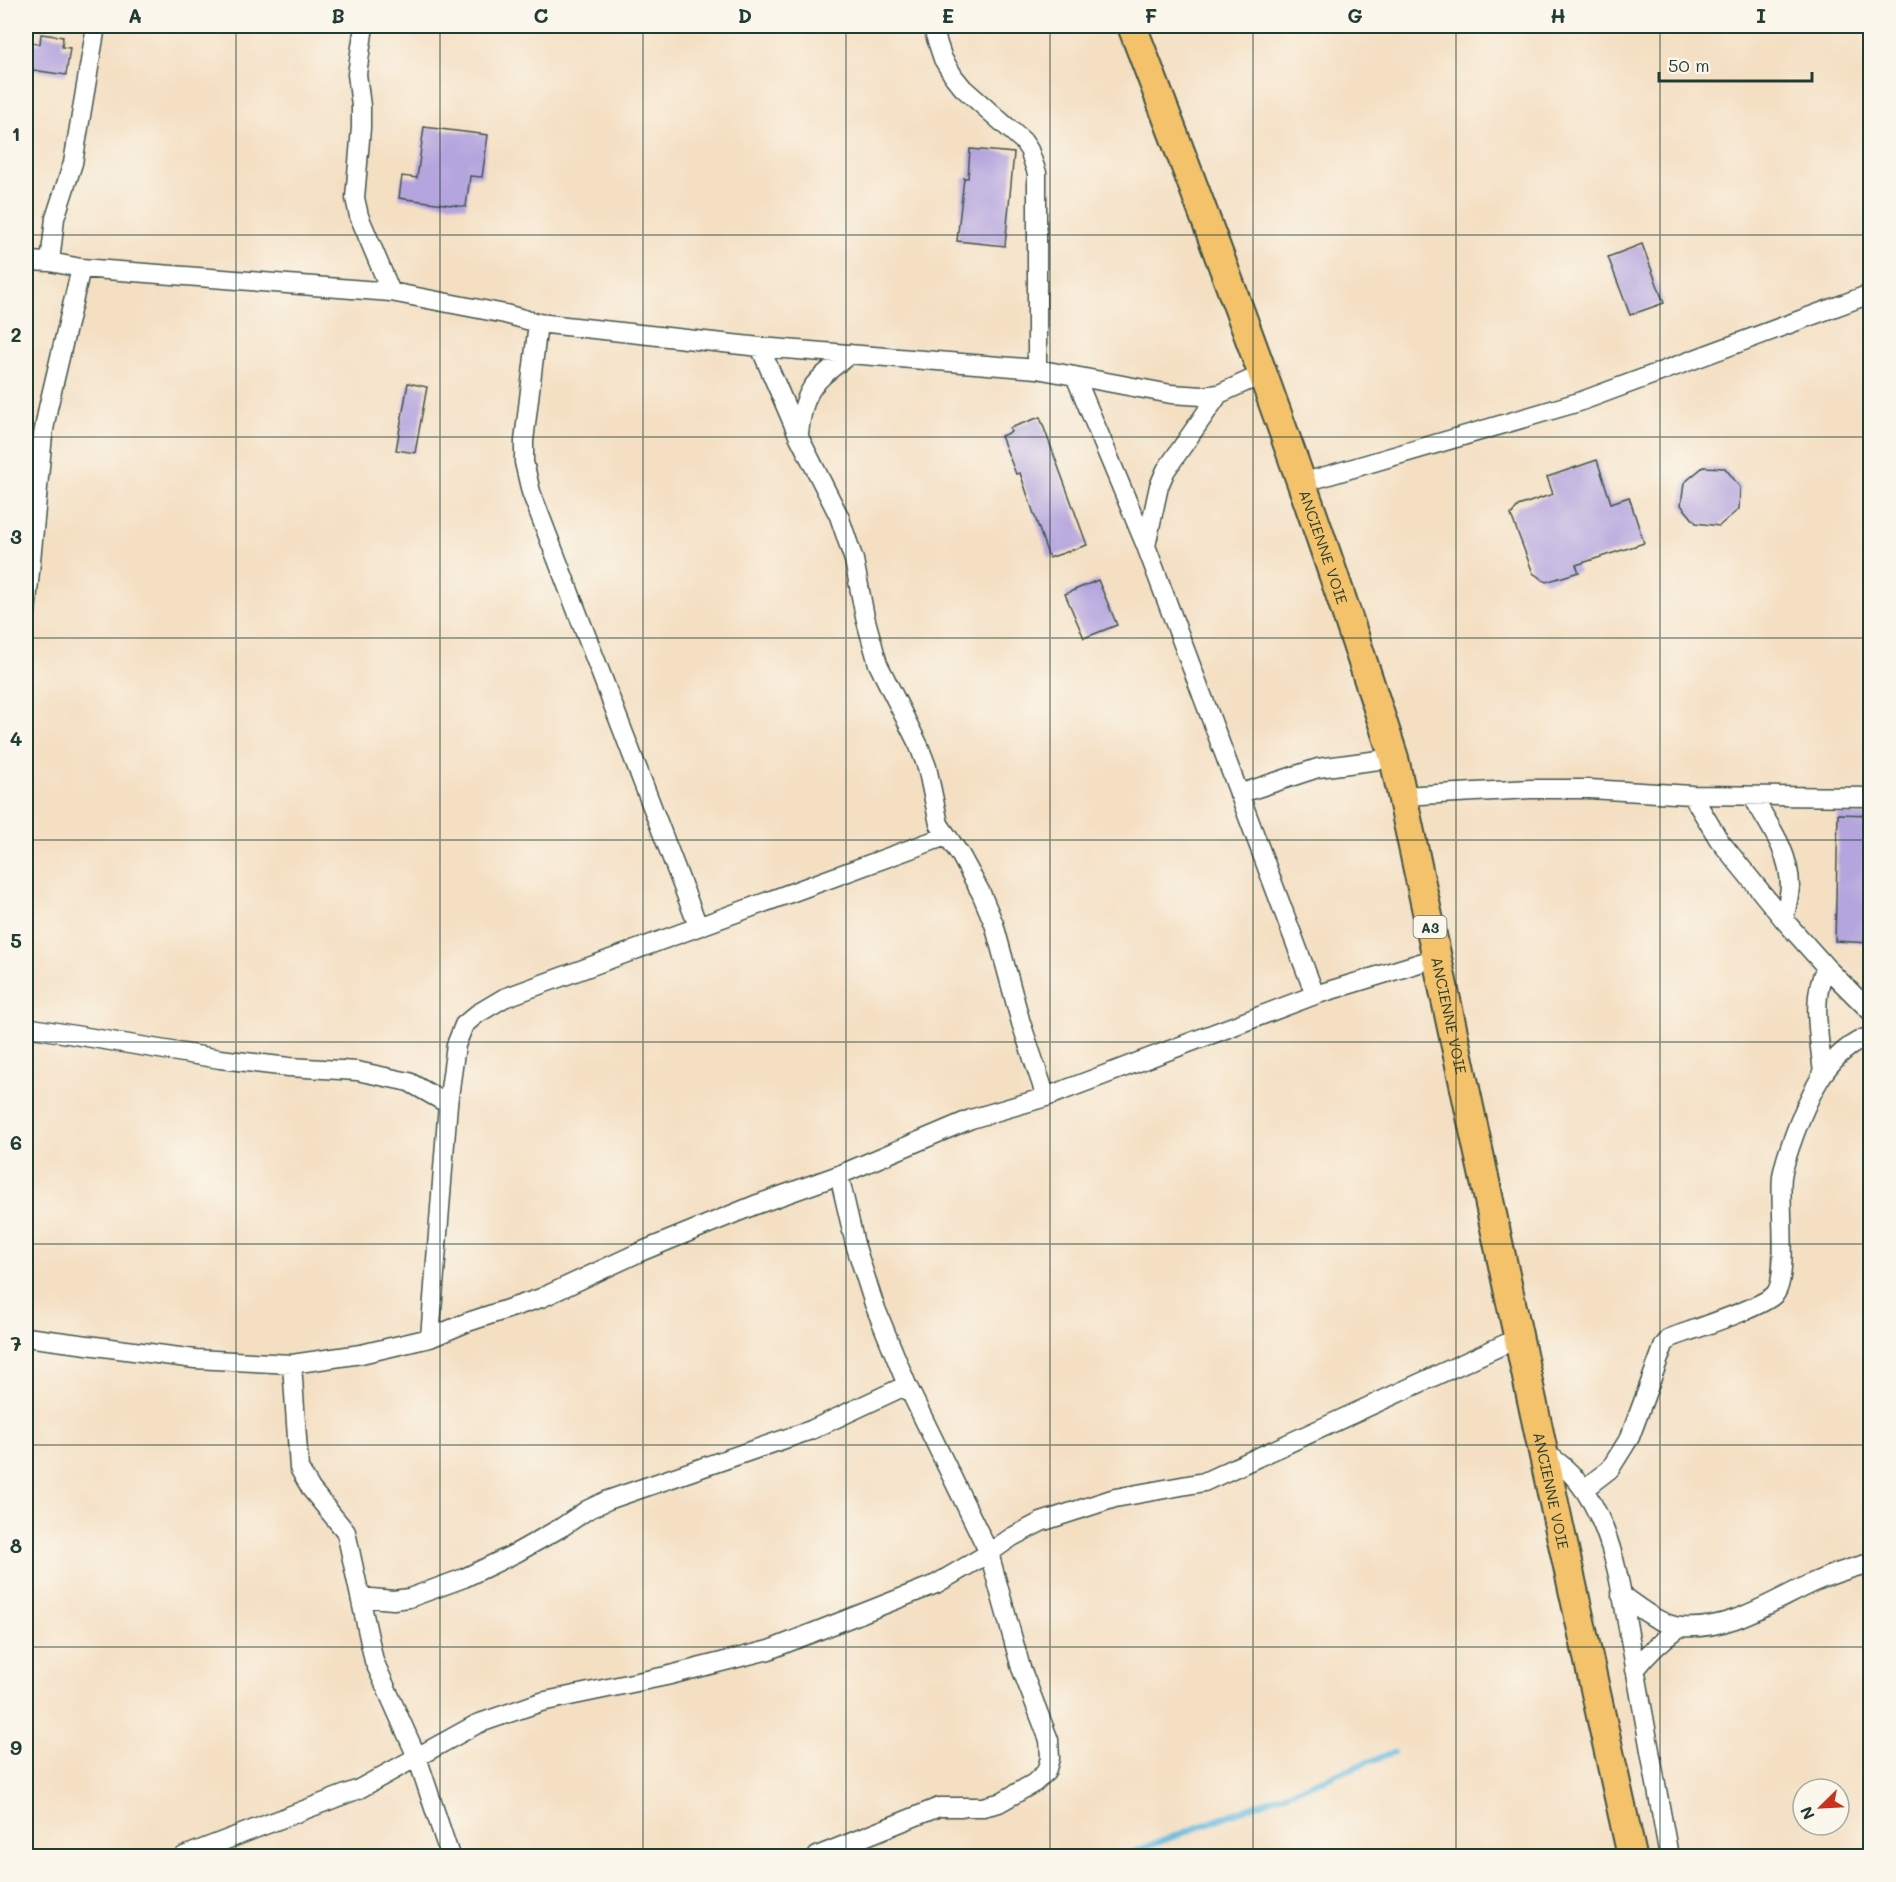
<svg xmlns="http://www.w3.org/2000/svg" width="1896" height="1882" font-family="Mali,sans-serif">
<style>
.lines{fill:none;stroke-linecap:round;stroke-linejoin:round}
.stream{stroke:#62b9df;stroke-width:6}
.building{fill:#b5a5de}
.minor-casing{stroke:#3f5549;stroke-width:21}
.primary-casing{stroke:#3f5549;stroke-width:32}
.minor{stroke:#fff;stroke-width:18}
.primary{stroke:#f4c26a;stroke-width:28}
.grid{fill:none;stroke:#1f3d34;stroke-width:1.5;stroke-opacity:0.55}
.labels{text-anchor:middle;dominant-baseline:central;stroke-width:4.5;stroke-linejoin:round;paint-order:stroke}
.shield{fill:#fbf7ec;stroke:#61756b;stroke-width:1.5}
.shield-label{font-size:14px;font-weight:bold;fill:#1f3d34}
.street-label{font-size:15px;fill:#1f3d34;stroke:#fbf7ec}
.neatline{fill:none;stroke:#1f3d34;stroke-width:2}
.grid-label{font-size:20px;text-anchor:middle;font-weight:bold;fill:#1f3d34}
</style>
<rect width="100%" height="100%" fill="#fbf7ec"/>
<filter id="ink" filterUnits="userSpaceOnUse"><feTurbulence type="fractalNoise" baseFrequency=".0167" numOctaves="2"/><feDisplacementMap in="SourceGraphic" scale="12" xChannelSelector="R" yChannelSelector="G"/><feConvolveMatrix kernelMatrix="1 2 1 2 8 2 1 2 1" color-interpolation-filters="sRGB"/></filter>
<filter id="wash" filterUnits="userSpaceOnUse"><feTurbulence type="fractalNoise" baseFrequency=".008" numOctaves="4" result="noise"/><feDisplacementMap in="SourceGraphic" scale="24" xChannelSelector="R" yChannelSelector="G"/><feGaussianBlur stdDeviation="1.35" result="paint"/><feColorMatrix in="noise" values="0 0 0 0 0 0 0 0 0 0 0 0 0 0 0 0 0 1.4 0 .05"/><feComposite in="paint" operator="in"/></filter>
<g filter="url(#wash)">
<rect width="100%" height="100%" fill="#f4dfc3"/>
<g class="lines">
<path class="stream" d="M1123,1856L1394,1752"/>
</g>
<g id="blocks">
<path class="building" d="M41,34L63,37L62,47L70,48L66,75L26,69V41L40,44Z
M424,127L488,135L482,177L470,176L466,207L399,198L402,176L417,178Z
M970,149L1014,153L1005,246L957,241L964,178H968Z
M1642,244L1664,303L1630,315L1608,257Z
M408,383L427,387L415,453L396,450Z
M1040,417L1087,545L1049,558L1020,473L1016,474L1001,436L1011,432L1010,428Z
M1597,460L1611,503L1629,497L1644,543L1576,565L1579,572L1546,582L1533,573L1511,515L1518,506L1553,494L1547,477Z
M1703,467L1725,468L1740,487L1739,509L1719,526L1696,523L1681,505L1684,483Z
M1098,580L1117,625L1084,638L1065,594Z
M1838,814L1870,815V943L1835,941Z"/>
</g>
</g>
<g filter="url(#ink)">
<use href="#blocks" fill-opacity="0" stroke="#3f5549" stroke-width="1.5"/>
<g class="lines">
<g class="minor-casing">
<path id="minor" d="M364,26L357,74L361,106V128L355,198L359,216L391,292
M932,26L943,59L954,77L963,88L1023,141L1029,150L1037,173V369
M26,261L50,262L81,268L391,292L505,314L538,323L760,347L1037,369L1171,394L1202,396L1219,394L1263,374
M50,262L55,218L73,163L96,26
M538,323L524,441V462L531,492L698,926
M760,347L798,435L839,516L854,560L865,617L878,664L919,746L927,767L939,824L961,856L981,893L994,924L1021,1023L1046,1097
M1075,376L1146,546L1315,995
M799,433C804,387 814,382 850,354
M1302,483L1579,402L1870,294
M1146,546L1159,486L1166,470L1219,394
M26,613L43,435L48,408L81,268
M1239,794L1318,768L1394,758
M1692,795L1719,840L1784,920L1826,967L1870,1011
M1402,796L1531,789H1589L1692,795L1870,797
M1752,796C1769,825 1790,852 1790,887C1789,898 1786,910 1784,920
M26,1027L220,1059L289,1067L357,1071L409,1082L448,1104
M1823,1074C1820,1040 1810,999 1826,967
M26,1337L195,1359L292,1364L361,1354L430,1338L468,1322L541,1298L640,1252L755,1205L839,1175L971,1119L1046,1097L1315,995L1436,958
M430,1338L448,1104L456,1045L464,1025L477,1014L504,998L946,836
M292,1364L299,1468L311,1489L346,1532L374,1661L417,1757L450,1856
M1545,1453C1574,1470 1591,1496 1603,1526C1619,1565 1624,1609 1632,1650C1644,1719 1657,1788 1669,1856
M1584,1489L1610,1469L1630,1437L1664,1345L1670,1338C1691,1330 1762,1308 1775,1294C1789,1278 1779,1201 1782,1177C1784,1162 1790,1147 1795,1133C1810,1093 1828,1051 1870,1036
M1621,1595C1639,1607 1659,1625 1681,1627C1730,1631 1772,1601 1814,1582C1832,1574 1851,1568 1870,1563
M360,1597L393,1600L409,1598L464,1578L516,1553L562,1527L587,1510L608,1500L811,1430L907,1385
M1635,1670C1648,1653 1662,1640 1680,1627
M184,1856L359,1789L477,1724L541,1702L666,1676L769,1650L936,1584L989,1553L1012,1537L1041,1522L1115,1498L1204,1482L1518,1338
M817,1856L939,1807H983L999,1803L1034,1783L1046,1772L1050,1758L1049,1740L1021,1668L989,1553L907,1385L874,1304L855,1244L839,1175"/>
</g>
<g class="primary-casing">
<g id="primary">
<path id="s1" d="M1132,26C1225,267 1315,510 1394,758L1559,1526L1632,1856"/>
</g>
</g>
<use href="#minor" class="minor"/>
<use href="#primary" class="primary"/>
</g>
</g>
<path class="grid" d="M236,26V1856M440,26V1856M643,26V1856M846,26V1856M1050,26V1856M1253,26V1856M1456,26V1856M1660,26V1856M26,235H1870M26,437H1870M26,638H1870M26,840H1870M26,1042H1870M26,1244H1870M26,1445H1870M26,1647H1870"/>
<g class="labels">
<rect class="shield" x="1413.5" y="916" width="33" height="22" rx="4.5"/>
<g class="shield-label">
<text x="1430" y="927">A3</text>
</g>
<g class="street-label">
<text stroke="none"><textPath href="#s1" startOffset="555">ANCIENNE VOIE</textPath></text>
<text stroke="none"><textPath href="#s1" startOffset="1041">ANCIENNE VOIE</textPath></text>
<text stroke="none"><textPath href="#s1" startOffset="1527">ANCIENNE VOIE</textPath></text>
</g>
</g>
<rect width="1896" height="1882" fill="none" stroke="#fbf7ec" stroke-width="66"/>
<g transform="translate(1821 1807) rotate(246)"><circle r="28" fill="#fbf7ec" stroke="#a3ada2" stroke-width="1.5"/>
<path d="M0-4.5L10 22L0 15L-10 22Z" fill="#c8321e"/>
<text y="-9" font-size="16" font-weight="bold" text-anchor="middle" fill="#1f3d34">N</text>
</g>
<path d="M1659 72v9h153v-9" fill="none" stroke="#1f3d34" stroke-width="3"/>
<text x="1668" y="72" font-size="18" fill="#1f3d34" stroke="#fbf7ec" stroke-width="4.5" paint-order="stroke">50 m</text>
<rect x="33" y="33" width="1830" height="1816" class="neatline"/>
<g class="grid-label">
<text x="135" y="23">A</text>
<text x="338" y="23">B</text>
<text x="541" y="23">C</text>
<text x="745" y="23">D</text>
<text x="948" y="23">E</text>
<text x="1151" y="23">F</text>
<text x="1355" y="23">G</text>
<text x="1558" y="23">H</text>
<text x="1761" y="23">I</text>
<text x="16" y="141">1</text>
<text x="16" y="342">2</text>
<text x="16" y="544">3</text>
<text x="16" y="746">4</text>
<text x="16" y="948">5</text>
<text x="16" y="1150">6</text>
<text x="16" y="1351">7</text>
<text x="16" y="1553">8</text>
<text x="16" y="1755">9</text>
</g>
</svg>
